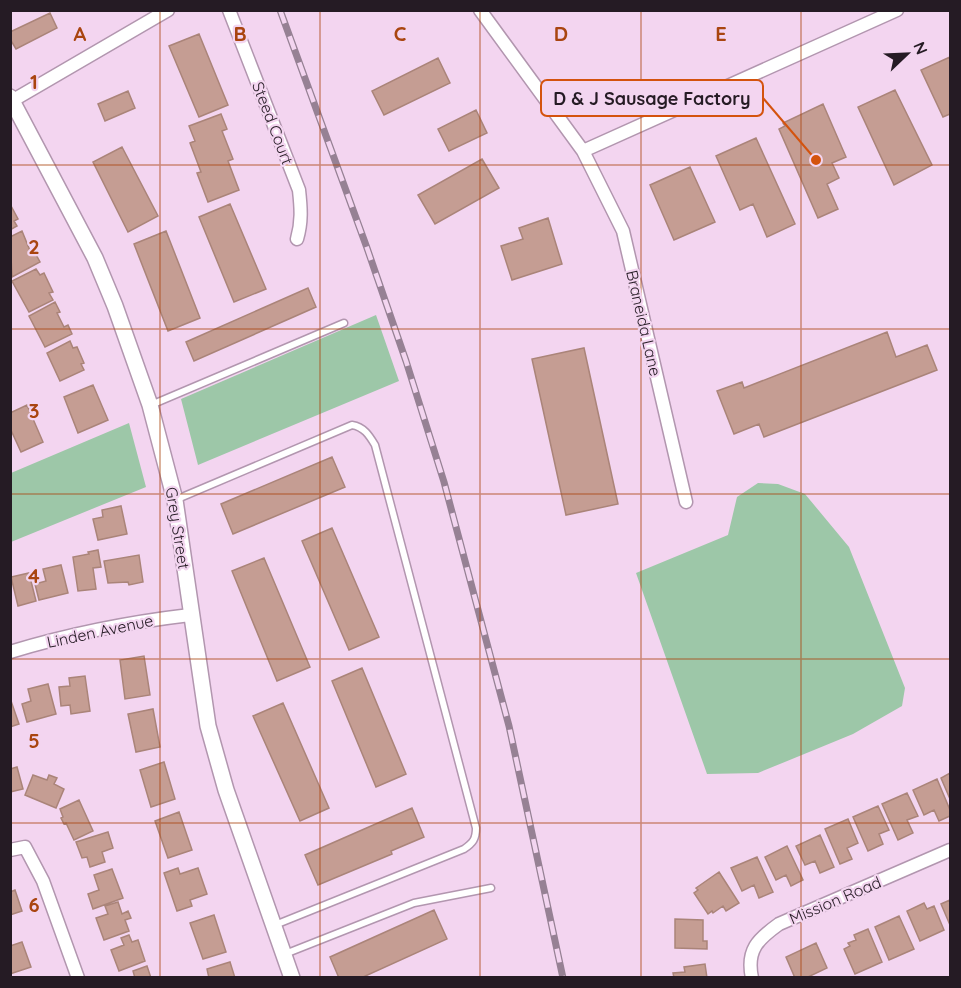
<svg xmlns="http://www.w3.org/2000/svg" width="961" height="988" font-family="Quicksand,sans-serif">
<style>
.green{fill:#9dc7a8}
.building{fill:#c59d93;stroke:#aa8479;stroke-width:1.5}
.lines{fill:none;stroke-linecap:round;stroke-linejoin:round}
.service-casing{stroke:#b296af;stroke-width:9}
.minor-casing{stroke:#b296af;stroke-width:15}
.tertiary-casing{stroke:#b296af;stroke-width:18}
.service{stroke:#fff;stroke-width:6}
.minor{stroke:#fff;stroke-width:12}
.tertiary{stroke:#fff;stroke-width:15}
.rail-casing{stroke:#968194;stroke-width:7}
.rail{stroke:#f3d5f0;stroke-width:4.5;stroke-dasharray:14;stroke-linecap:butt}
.grid{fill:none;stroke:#a94510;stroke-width:1.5;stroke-opacity:0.55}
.labels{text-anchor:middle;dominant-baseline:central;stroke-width:4.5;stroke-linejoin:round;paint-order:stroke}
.street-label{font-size:16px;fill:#251b24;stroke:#f3d5f0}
.grid-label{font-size:20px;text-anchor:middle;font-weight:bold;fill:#a94510;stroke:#f3d5f0;stroke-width:4.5;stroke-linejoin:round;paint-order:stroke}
.leader{fill:none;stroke:#d4530e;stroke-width:2}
.callout-dot{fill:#d4530e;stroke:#f3d5f0;stroke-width:2}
.callout{fill:#f3d5f0;stroke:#d4530e;stroke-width:2}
.callout-label{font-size:18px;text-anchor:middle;font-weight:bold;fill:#251b24}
</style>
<rect width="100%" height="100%" fill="#f3d5f0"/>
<path class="green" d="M376,315L399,381L198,465L181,399Z
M129,423L146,487L11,542V473Z
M758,483L778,484L805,494L849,547L905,688L902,706L853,734L758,773L707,774L636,573L728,535L737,497Z"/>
<path class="building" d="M50,13L57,28L16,49L10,39V32Z
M199,34L228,105L199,117L169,46Z
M950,57V114L943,117L921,70Z
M438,58L450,83L384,115L372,91Z
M895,90L932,165L894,185L858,107Z
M128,91L135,108L105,121L98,104Z
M823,104L846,157L832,163L839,178L827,184L838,209L818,218L779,129L785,126L783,123Z
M476,110L487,133L449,151L438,129Z
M221,114L227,129L222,131L233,159L228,161L239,190L208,202L197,173L201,172L190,143L195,141L189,126Z
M756,138L795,224L767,237L753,204L740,210L716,156Z
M122,147L158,216L128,232L93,162Z
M482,159L499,188L435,224L418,195Z
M690,167L715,222L674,240L650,185Z
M10,204L18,219L14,221L17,226L10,230Z
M230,204L266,289L234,302L199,217Z
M548,218L562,264L512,280L501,246L523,239L519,228Z
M22,231L31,253L34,251L40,262L12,277L10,237Z
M166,231L200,318L168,331L134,244Z
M36,269L40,275L44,273L53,292L49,293L53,300L29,312L12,281Z
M308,288L316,307L194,361L186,342Z
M55,302L60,312L57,313L64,327L68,325L72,334L45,347L29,316Z
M887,332L896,357L927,345L937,370L764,437L759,424L734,434L717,391L742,382L744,388Z
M70,341L73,348L77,347L84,363L81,364L84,370L60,381L47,353Z
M584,348L618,504L566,515L532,359Z
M93,385L108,420L78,433L64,397Z
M27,405L43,442L21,452L10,428V413Z
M332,457L345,487L233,534L221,504Z
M121,506L127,534L98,540L93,519L103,517L102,510Z
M332,528L379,637L349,650L302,541Z
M98,550L101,567L93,568L96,589L78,591L73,557L89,554L88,552Z
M139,555L143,582L129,585L128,582L108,583L104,561Z
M264,558L310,667L277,681L232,571Z
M61,565L68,593L39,600L35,584L46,581L43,569Z
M29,573L36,601L18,606L11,577Z
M144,656L150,695L125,699L120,660Z
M362,668L406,774L376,787L332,681Z
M85,676L90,711L71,714L70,705L61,706L59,687L70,686L69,678Z
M48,684L56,714L27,722L22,704L31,701L28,689Z
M10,698L19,724L10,727Z
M283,703L329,808L300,821L253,716Z
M153,709L160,747L136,752L128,714Z
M164,762L175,799L151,807L140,770Z
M17,767L23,789L10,792V769Z
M950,773V799L941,778Z
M33,775L47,780L49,775L57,778L54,784L64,789L56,808L25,795Z
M937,779L950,810V816L939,821L934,810L924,815L913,790Z
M907,793L918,816L907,820L913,833L898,840L882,804Z
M79,800L93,831L74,840L66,823L64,824L61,818L63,817L60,809Z
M878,806L889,830L879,834L883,844L868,851L853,817Z
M412,808L424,837L391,851L392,854L318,885L305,855Z
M179,812L192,850L168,858L155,821Z
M848,819L858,843L847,848L852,859L840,864L825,829Z
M108,832L113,848L102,852L105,862L90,867L87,857L82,858L76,842Z
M820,835L834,867L820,873L815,861L805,865L796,846Z
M787,846L803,880L791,886L786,875L776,880L765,857Z
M757,857L773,892L759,898L754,885L742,891L731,868Z
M178,868L180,874L198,868L207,894L190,900L192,906L177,911L164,873Z
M112,869L123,898L93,909L88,894L99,890L94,875Z
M719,872L739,903L726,911L723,906L713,913L712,911L708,914L694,893L698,890L696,888Z
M15,890L22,911L10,915V892Z
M950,900V925L941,904Z
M118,902L122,914L128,911L131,918L125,920L129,931L104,940L96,918L108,914L105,906Z
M924,903L927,909L934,906L944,930L920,941L907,911Z
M434,910L447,939L361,978H339L330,957Z
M214,915L226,952L203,959L190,923Z
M899,916L914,949L889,960L875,927Z
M675,919L703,920V941H707V949L675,948Z
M868,929L882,962L855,974L844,949L850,946L848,943L856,940L854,935Z
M129,935L132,942L138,940L145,961L119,971L111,950L124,945L121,938Z
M22,942L31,967L10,974V946Z
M816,943L827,968L806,978H795L786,957Z
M230,962L235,978H209L207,969Z
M705,964L707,978H674L673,973L685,972L684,967Z
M147,966L151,978H135L133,971Z"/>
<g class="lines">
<g class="service-casing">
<path id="service" d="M151,405L344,323
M175,500L352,425C364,427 369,435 375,445L476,828C476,839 473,843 464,849L275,925
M285,954L414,903L491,888"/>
</g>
<g class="minor-casing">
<path id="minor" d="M229,10L299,190C301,208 302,222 297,239
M480,10L583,151L623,231L686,502
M10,102L168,10
M583,151L897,10
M10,652C69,634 130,622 190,615
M10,850L25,847L43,881L78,978
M752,978C746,950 758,939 779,924L950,850"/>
</g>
<g class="tertiary-casing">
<path id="tertiary" d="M10,97L95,258L115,306L150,405L175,500L208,726L226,790L292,978"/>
</g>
<use href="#service" class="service"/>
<use href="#minor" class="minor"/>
<use href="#tertiary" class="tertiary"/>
<g class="rail-casing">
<path id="rail" d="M280,10L367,248L406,361L444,482L509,726L563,978"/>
</g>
<use href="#rail" class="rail"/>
</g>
<path class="grid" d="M160,10V978M320,10V978M480,10V978M641,10V978M801,10V978M10,165H950M10,329H950M10,494H950M10,659H950M10,823H950"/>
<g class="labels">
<g class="street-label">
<text transform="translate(273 123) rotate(69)">Steed Court</text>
<text transform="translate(644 323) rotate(77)">Braneida Lane</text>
<text transform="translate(178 528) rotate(81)">Grey Street</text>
<text transform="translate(100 631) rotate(-12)">Linden Avenue</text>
<text transform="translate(835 900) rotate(-23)">Mission Road</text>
</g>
</g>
<g class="grid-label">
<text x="80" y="41">A</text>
<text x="240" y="41">B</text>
<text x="400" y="41">C</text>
<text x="561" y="41">D</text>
<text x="721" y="41">E</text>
<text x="34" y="89">1</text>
<text x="34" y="254">2</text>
<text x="34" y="418">3</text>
<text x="34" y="583">4</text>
<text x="34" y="748">5</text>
<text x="34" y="912">6</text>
</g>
<path class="leader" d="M816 160L763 98"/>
<circle class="callout-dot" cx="816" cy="160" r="6"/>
<rect class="callout" x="541" y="80" width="222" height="36" rx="6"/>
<g class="callout-label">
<text x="652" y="105">D &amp; J Sausage Factory</text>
</g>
<rect width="961" height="988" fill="none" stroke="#251b24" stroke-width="24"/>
<g transform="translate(907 54) rotate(67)" stroke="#f3d5f0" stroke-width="4.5" paint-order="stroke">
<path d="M0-4.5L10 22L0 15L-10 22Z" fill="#251b24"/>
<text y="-9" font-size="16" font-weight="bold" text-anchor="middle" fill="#251b24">N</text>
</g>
</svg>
